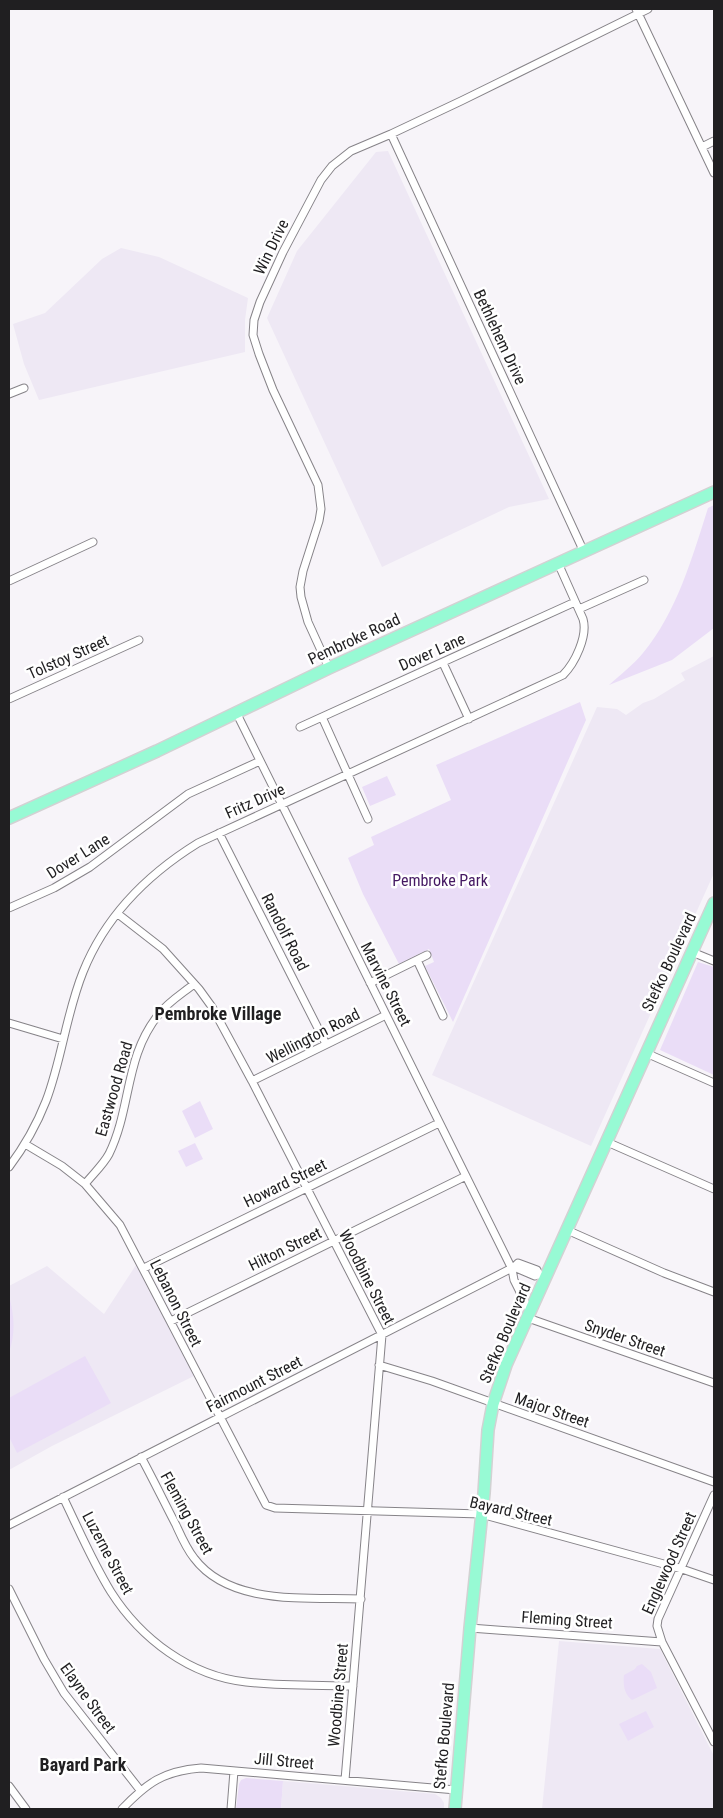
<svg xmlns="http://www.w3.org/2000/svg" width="723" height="1818" font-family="'Roboto Condensed',sans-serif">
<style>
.built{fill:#eee8f4}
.green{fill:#eaddf7}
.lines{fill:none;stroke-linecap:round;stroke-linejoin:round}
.street-casing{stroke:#868388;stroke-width:9}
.primary-casing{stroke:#d2d2d3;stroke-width:14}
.street{stroke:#fff;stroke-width:7}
.primary{stroke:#97fad4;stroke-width:11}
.labels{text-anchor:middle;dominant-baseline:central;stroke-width:5;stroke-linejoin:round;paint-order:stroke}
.street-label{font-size:16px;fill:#201f21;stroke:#fff}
.park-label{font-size:16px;fill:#441862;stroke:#fff}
.neighbourhood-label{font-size:18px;font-weight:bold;fill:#201f21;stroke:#fff}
</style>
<rect width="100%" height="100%" fill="#f7f4f9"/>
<path class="built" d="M388,151L549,499L509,507L382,567L267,318L297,251L376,152Z
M121,248L159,257L248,298L245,320V352L39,400L24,364L13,324L45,313L102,259Z
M714,656V873L591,1146L432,1075L597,707L617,709L626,715L643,703L654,699L685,680L681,673Z
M136,1265L194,1376L52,1446L9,1470V1286L47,1266L104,1314Z
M559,1641L660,1649L714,1756V1809H542Z
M283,1781L435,1794L441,1798L444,1803V1809H281Z"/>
<path class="green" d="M714,505V628L672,660L609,685C620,675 633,665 643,653C677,612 692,558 708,508Z
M580,702L586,720L453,1022L425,966L434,962L429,949L399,964L363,894L348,858L374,845L371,837L451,800L436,765Z
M387,776L396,795L370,806L362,787Z
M698,962L714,967V1075L660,1050Z
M200,1101L213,1129L195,1138L182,1111Z
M195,1143L203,1159L186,1167L178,1151Z
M9,1296C14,1314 16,1333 9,1352Z
M85,1356L111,1403L17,1453L9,1437V1398Z
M642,1664L651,1672L657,1688L632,1700C624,1694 623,1685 624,1675L635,1669L637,1666Z
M646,1711L654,1727L628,1741L619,1724Z
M246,1778L283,1781L281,1809H236L239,1784L241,1780Z"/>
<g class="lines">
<g class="street-casing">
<path id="street" d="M636,9L714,173
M391,134L584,552
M702,147L714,141
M9,394L24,388
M9,581L93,542
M579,609L644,580
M443,663L469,719
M329,668L308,622L301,597L300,587L303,571L319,521L321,509L318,485L273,390L259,354L253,335L254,320L260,302L283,252L321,180L332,166L351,151L391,134L461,101L648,9
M9,699L139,640
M236,712L512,1269L514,1280L530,1312
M322,717L368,819
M300,727L575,602
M219,833L326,1044
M9,908L54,888L90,867L188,794L260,761
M118,914L163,949L199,989L212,1007L252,1081L382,1335L345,1780
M692,952L714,961
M417,960L443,1016
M370,983L427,955
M9,1023L63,1039
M646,1053L714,1083
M252,1081L386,1015
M607,1142L714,1189
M25,1144L62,1166L85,1184L120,1225L266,1505L275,1508L481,1514L682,1569L714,1580
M9,1167C24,1147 37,1124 46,1101C62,1059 66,1014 83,972C105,917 148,874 198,843L563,675C575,663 588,636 583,619L558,563
M85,1184C93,1174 103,1165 109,1154C132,1107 124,1057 159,1014C168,1002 183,993 194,984
M567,1230L664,1273L714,1292
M514,1267L535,1276L539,1274
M144,1268L439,1123
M528,1318L714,1383
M171,1321L466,1176
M379,1365L432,1381L714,1482
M141,1457C153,1479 164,1502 176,1525C181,1536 186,1548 194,1558C230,1606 306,1597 361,1599
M714,1495L658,1619L657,1626L662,1642L714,1742
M63,1497C78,1528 93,1563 111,1592C141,1639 190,1676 246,1682C281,1686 317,1685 353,1686
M9,1525L514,1267L518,1263L537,1270L539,1274L546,1278
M9,1589L44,1659L64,1693L140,1790
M470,1628L662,1642
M9,1786L26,1809
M122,1809C147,1783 163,1771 201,1768L456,1790
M231,1809L234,1771"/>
</g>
<g class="primary-casing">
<path id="primary" d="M9,818L157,751L329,668L714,492
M455,1809L470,1628L484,1493L488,1430L493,1404L506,1365L714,903"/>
</g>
<use href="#street" class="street"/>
<use href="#primary" class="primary"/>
</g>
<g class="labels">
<g class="street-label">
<text transform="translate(271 247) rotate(-64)">Win Drive</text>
<text transform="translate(500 337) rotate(65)">Bethlehem Drive</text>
<text transform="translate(354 639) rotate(-25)">Pembroke Road</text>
<text transform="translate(432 652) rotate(-24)">Dover Lane</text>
<text transform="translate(68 657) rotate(-24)">Tolstoy Street</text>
<text transform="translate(255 801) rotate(-24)">Fritz Drive</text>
<text transform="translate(78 856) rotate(-32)">Dover Lane</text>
<text transform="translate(285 932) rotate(63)">Randolf Road</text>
<text transform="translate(669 962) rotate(-65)">Stefko Boulevard</text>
<text transform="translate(386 984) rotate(63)">Marvine Street</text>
<text transform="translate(313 1036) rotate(-27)">Wellington Road</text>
<text transform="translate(114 1089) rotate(-74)">Eastwood Road</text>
<text transform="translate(285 1183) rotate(-26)">Howard Street</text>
<text transform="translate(285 1249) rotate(-26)">Hilton Street</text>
<text transform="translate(367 1277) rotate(63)">Woodbine Street</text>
<text transform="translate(176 1303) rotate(63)">Lebanon Street</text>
<text transform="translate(505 1333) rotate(-67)">Stefko Boulevard</text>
<text transform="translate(625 1338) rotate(19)">Snyder Street</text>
<text transform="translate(254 1384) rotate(-27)">Fairmount Street</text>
<text transform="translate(552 1410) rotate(19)">Major Street</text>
<text transform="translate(511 1511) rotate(13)">Bayard Street</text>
<text transform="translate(187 1513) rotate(61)">Fleming Street</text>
<text transform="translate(108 1553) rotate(62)">Luzerne Street</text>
<text transform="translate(669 1563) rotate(-66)">Englewood Street</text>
<text transform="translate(567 1620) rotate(4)">Fleming Street</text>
<text transform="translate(338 1695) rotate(-85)">Woodbine Street</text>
<text transform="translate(88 1698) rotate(54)">Elayne Street</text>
<text transform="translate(444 1736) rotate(-85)">Stefko Boulevard</text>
<text transform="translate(284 1761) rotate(5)">Jill Street</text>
</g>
<g class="park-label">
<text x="440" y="880">Pembroke Park</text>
</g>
<g class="neighbourhood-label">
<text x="218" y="1013">Pembroke Village</text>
<text x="83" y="1764">Bayard Park</text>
</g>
</g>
<rect width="723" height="1818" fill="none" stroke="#201f21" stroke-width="20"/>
</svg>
